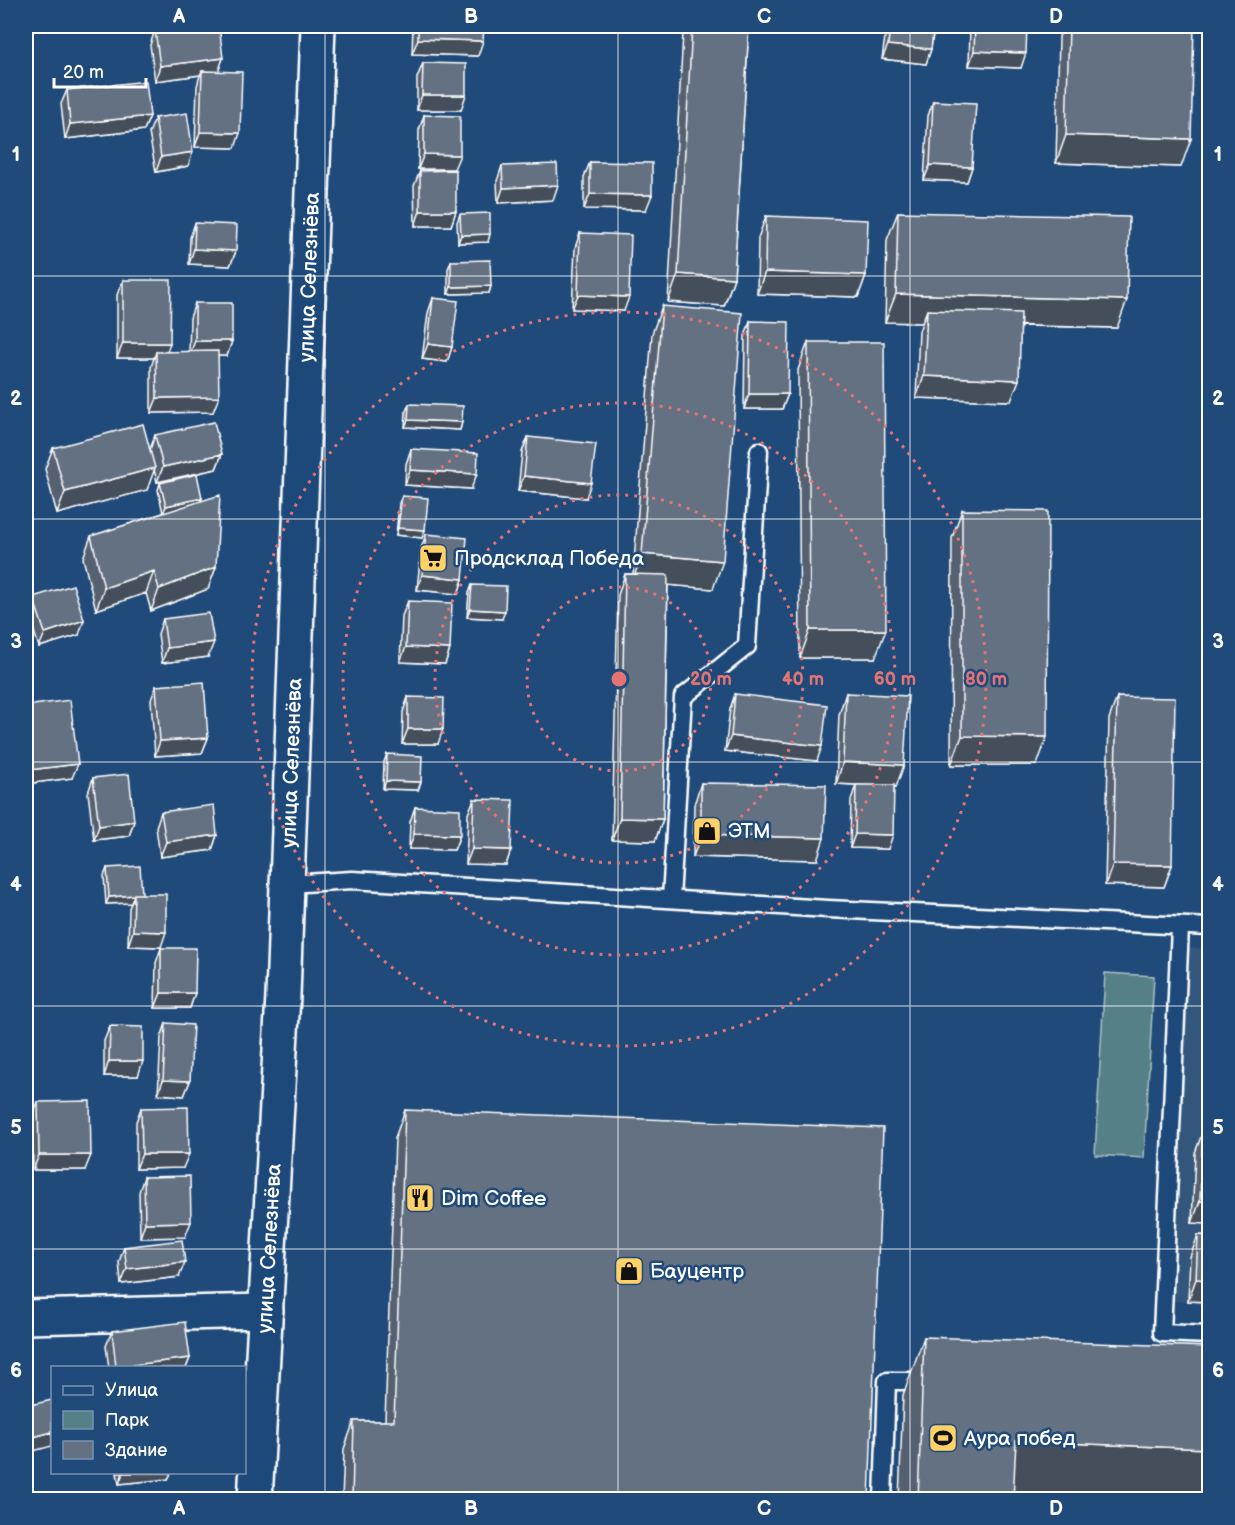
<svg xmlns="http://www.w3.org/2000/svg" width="1235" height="1525" font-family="'Balsamiq Sans',sans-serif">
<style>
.built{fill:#33567c}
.green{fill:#568087;stroke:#aac0c3;stroke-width:1.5}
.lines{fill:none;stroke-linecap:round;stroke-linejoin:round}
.lane-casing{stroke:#fff;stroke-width:21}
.street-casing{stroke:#fff;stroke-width:38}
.secondary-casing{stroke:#fff;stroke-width:38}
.lane{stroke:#1f4a7a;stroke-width:16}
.street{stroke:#1f4a7a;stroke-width:33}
.secondary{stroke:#1f4a7a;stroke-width:33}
.wall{fill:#556170;stroke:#fff;stroke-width:1.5}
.shaded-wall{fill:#454f5b;stroke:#fff;stroke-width:1.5}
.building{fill:#637182;stroke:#fff;stroke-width:1.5}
.grid{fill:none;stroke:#fff;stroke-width:1.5;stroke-opacity:0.55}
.ring{fill:none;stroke:#e47373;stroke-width:3;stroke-dasharray:3 6}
.labels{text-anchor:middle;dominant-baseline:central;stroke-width:5;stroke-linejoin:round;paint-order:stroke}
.street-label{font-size:21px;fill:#fff;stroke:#1f4a7a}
.poi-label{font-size:21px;fill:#fff;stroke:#1f4a7a;text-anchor:start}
.centre{fill:#e47373;stroke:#1f4a7a;stroke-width:3}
.ring-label{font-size:18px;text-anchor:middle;font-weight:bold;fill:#e47373;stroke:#1f4a7a;stroke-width:5;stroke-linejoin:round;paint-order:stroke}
.neatline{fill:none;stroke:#fff;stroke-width:2}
.grid-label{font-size:20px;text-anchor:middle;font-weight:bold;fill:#fff}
</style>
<rect width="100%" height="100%" fill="#1f4a7a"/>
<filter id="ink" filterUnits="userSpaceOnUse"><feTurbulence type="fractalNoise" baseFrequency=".0167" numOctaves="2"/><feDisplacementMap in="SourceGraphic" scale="12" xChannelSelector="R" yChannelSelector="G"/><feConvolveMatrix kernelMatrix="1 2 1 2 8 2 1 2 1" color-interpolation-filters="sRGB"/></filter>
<g filter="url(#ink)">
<path class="built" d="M1188,948L1209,949V1303L1173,1301Z"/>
<path class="green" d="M1105,973L1154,976L1144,1158L1095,1155Z"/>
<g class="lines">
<g class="lane-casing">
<path id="lane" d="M288,884L352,880L828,909L1210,927
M671,899L683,697L747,646L759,451
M1180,927L1162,1333L1210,1335
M883,1500L887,1381H930"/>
</g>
<g class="street-casing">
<path id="street" d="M26,1317L266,1311"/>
</g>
<g class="secondary-casing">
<g id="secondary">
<path id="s1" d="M255,1500L283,996L318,26"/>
</g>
</g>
<use href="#lane" class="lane"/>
<use href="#street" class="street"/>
<use href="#secondary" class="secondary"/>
</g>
<path class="wall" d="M413,26H484L478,56L412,54Z
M686,26H749L734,278L724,306L668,302L683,33Z
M812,26H934L931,49L926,64L882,59L886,29Z
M970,26H1027L1021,68L969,66Z
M1063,26H1194L1181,167L1056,163L1059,37Z
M155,30L223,58L218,71L235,148L195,147L197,86L200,75L155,81L150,45Z
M423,63L461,110H417V78Z
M67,90L150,116L144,130L65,139L61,104Z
M933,101L972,167L967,182L924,180L928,116Z
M424,115L454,169H418L419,130Z
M155,118L188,166L156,172L149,133Z
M590,162L646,210L584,209V177Z
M502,166L553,200L498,203L497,181Z
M420,171L456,211L451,226H415L414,186Z
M898,212L1117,328L1021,326L1011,401L916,398L919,331L922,323L885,322L887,240Z
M460,214L488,242L458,243L457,222Z
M766,216L866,275L858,297L757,294L758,238Z
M195,223L236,251L230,266L189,264L190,238Z
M580,233L624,311L572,309L575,248Z
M451,261L491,286L489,293L448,294V269Z
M123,280L167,352H189L190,318L195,303L232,341L227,356H218L213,412L151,413V367L154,358H117V295Z
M433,298L452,347L447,362L422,359L428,313Z
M662,306L713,589L668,585L663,819L655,841L612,840L618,595L625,574H633L652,334Z
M750,321L788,394L782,409H744L745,336Z
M808,342L875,658H800L798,370Z
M409,404L462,422L460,430L405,427L406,411Z
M155,435L222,454L216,469L157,482L154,469L147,490L57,514L45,469L53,448L150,450Z
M528,437L586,498L518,491L522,452Z
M411,449L471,489L405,485L406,464Z
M160,483L202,498L201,501L216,567L208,589L151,611L146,593L96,610L83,558L91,536L163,513L158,490Z
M402,496L425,530L422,538L396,535L399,503Z
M962,510L1037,765H951L952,538Z
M426,534L463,579L458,594L417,590L421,549Z
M472,585L502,619L467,617L469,593Z
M33,597L79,635L39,647L28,612Z
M408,601L450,649L445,664L400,662L402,616Z
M163,619L208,657L162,663L158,634Z
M156,686L208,738L202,753L155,756L151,700Z
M846,693L896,787H894L888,849L850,848L851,800L856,785L836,784L839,715Z
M735,694L817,761L725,751L730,709Z
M408,697L438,744H402L403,712Z
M1117,697L1172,865L1164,887L1105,885L1109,719Z
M26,706L72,778L26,784Z
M387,754L421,782L418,790L383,789L384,762Z
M93,778L134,821L129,836L94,840L88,793Z
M701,783L817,860L693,857L694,805Z
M474,799L511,850L506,865L466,864L468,814Z
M415,807L460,835L454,850L409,849L410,822Z
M161,812L217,835L212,850L160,857L156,827Z
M107,868L142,894L161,947L128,946L129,908L131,903L106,904L104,876Z
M161,948L195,993L190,1008H155L156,963Z
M166,1023L190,1081L184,1096L158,1094L161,1038Z
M110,1026L138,1076H104V1041Z
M38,1102L85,1170H33L32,1117Z
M141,1108L183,1168L136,1169V1122Z
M405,1110L869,1500H342L344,1449L354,1421H385L395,1138Z
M1203,1131L1209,1132V1224L1192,1223L1195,1153Z
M144,1177L185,1237L140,1238L139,1192Z
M1198,1235L1209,1236V1302L1188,1301L1190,1257Z
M124,1247L179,1277L121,1284L119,1262Z
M112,1331L190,1358L186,1368H109L106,1346Z
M924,1337L1209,1500H899L903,1395Z
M117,1473H171L168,1479L119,1484Z"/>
<path class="shaded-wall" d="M812,26H887L886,29Z
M418,39L483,41L478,56L412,54Z
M888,45L931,49L926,64L882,59Z
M974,51L1026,53L1021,68L969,66Z
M223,58L218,73L202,71L200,75L155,81L160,66Z
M422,95H466L461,110H417Z
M150,116L144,130L65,139L70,124Z
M200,132L240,133L235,148L195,147Z
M1066,135L1191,139L1181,167L1056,163Z
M193,152L188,166L156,172L161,157Z
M424,154L460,155L454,169H418Z
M930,165L972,167L967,182L924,180Z
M558,185L553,200L498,203L503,188Z
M590,194L652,195L646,210L584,209Z
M420,211H456L451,226H415Z
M490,234L488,242L458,243L461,235Z
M194,249L236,251L230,266L189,264Z
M765,272L866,275L858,297L757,294Z
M678,274L734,278L724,306L668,302Z
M491,286L489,293L448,294L451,287Z
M896,294L1127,300L1117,328L926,323L927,310L922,323L885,322Z
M578,295L629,297L624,311L572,309Z
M195,341H232L227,356H189Z
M123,343H170L165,358L156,352L154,358H117Z
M428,344L452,347L447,362L422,359Z
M924,376L1019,380L1011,401L916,398Z
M749,394H788L782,409H744Z
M219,397L213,412L151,413L157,398Z
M408,420L462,422L460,430L405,427Z
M222,454L216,469L157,482L163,467Z
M155,468L147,490L57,514L65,492Z
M410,470L477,474L471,489L405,485Z
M524,476L591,483L586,498L518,491Z
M202,498L200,505L163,514L166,506Z
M398,528L425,530L422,538L396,535Z
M642,554L723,561L713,589L632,582Z
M216,567L208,589L151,611L159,589Z
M154,571L146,593L96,610L104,588Z
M422,575L463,579L458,594L417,590Z
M470,609L505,611L502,619L467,617Z
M84,620L79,635L39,647L45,633Z
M810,630H886L875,658H800Z
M31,632L26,646V633Z
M214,642L208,657L162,663L167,648Z
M406,647L450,649L445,664L400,662Z
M408,729H443L438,744H402Z
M731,736L822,746L817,761L725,751Z
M962,736L1047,737L1037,765H951Z
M208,738L202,753L155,756L160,741Z
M843,762L904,765L896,787L836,784Z
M78,764L72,778L26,784V778L29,770Z
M386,781L421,782L418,790L383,789Z
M620,818L663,819L655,841L612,840Z
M134,821L129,836L94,840L99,826Z
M414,834L460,835L454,850L409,849Z
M855,834L893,835L888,849L850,848Z
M217,835L212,850L160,857L166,842Z
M701,835L824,838L817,860L693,857Z
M472,849L511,850L506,865L466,864Z
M1113,864L1172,865L1164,887L1105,885Z
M134,895L131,903L106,904L109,897Z
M133,931L166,932L161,947L128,946Z
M161,993H195L190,1008H155Z
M109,1061H143L138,1076H104Z
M163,1080L190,1081L184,1096L158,1094Z
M142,1154H189L183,1168L136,1169Z
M39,1155H91L85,1170H33Z
M1200,1201L1209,1202V1224L1192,1223Z
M191,1222L185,1237L140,1238L145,1223Z
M185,1262L179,1277L121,1284L127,1269Z
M1196,1279L1209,1280V1302L1188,1301Z
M190,1358L186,1368H116V1367Z
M52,1432V1446L26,1453V1439Z
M1016,1441L1209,1449V1500H1006Z
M123,1473H171L168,1479L119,1484Z"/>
<path class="building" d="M188,26H219L223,58L160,66L155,30Z
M418,26H484L483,41L418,39Z
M692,26H749L734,278L678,274Z
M890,26H934L931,49L888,45Z
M975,26H1027L1026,53L974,51Z
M1069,26H1194L1191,139L1066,135Z
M423,63L466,64V95H422Z
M202,71L242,72L240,133L200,132Z
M146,81L150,116L70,124L67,90Z
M933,101L976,103L972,167L930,165Z
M187,113L193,152L161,157L155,118Z
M424,115L460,116V155L424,154Z
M590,162L652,163V195L590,194Z
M557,164L558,185L503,188L502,166Z
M456,170V211H420V171Z
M898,212L1129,217L1127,300L896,294Z
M490,213V234L461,235L460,214Z
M766,216L868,220L866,275L765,272Z
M195,223L237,225L236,251L194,249Z
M580,233L631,235L629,297L578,295Z
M490,260L491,286L451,287V261Z
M123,280H171L170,343H123Z
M433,298L458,301L452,347L428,344Z
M195,303H232V341H195Z
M662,306L742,313L723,561L642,554Z
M927,310L1021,313L1019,380L924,376Z
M750,321L789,322L788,394H749Z
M808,342H884L886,630H810Z
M218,351L219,397L157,398L156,352Z
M409,404L463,406L462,422L408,420Z
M214,422L222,454L163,467L155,435Z
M143,424L155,468L65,492L53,448Z
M528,437L596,444L591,483L524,476Z
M411,449L478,453L477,474L410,470Z
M197,474L202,498L166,506L160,483Z
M220,495L216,567L159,589L154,571L104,588L91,536Z
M402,496L428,498L425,530L398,528Z
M962,510L1048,511L1047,737L962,736Z
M426,534L467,538L463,579L422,575Z
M625,574L668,575L663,819L620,818Z
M73,585L84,620L45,633L33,597Z
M472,585L506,586L505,611L470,609Z
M408,601L452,603L450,649L406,647Z
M26,613L31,632L26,633Z
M209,613L214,642L167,648L163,619Z
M204,682L208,738L160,741L156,686Z
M846,693L908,696L904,765L843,762Z
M735,694L827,705L822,746L731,736Z
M408,697L444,698L443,729H408Z
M1117,697L1175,698L1172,865L1113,864Z
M70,700L78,764L29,770L26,745V706Z
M387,754L422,756L421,782L386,781Z
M129,774L134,821L99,826L93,778Z
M701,783L826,785L824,838L701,835Z
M856,785H894L893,835L855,834Z
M474,799L513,800L511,850L472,849Z
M214,805L217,835L166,842L161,812Z
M415,807L460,809V835L414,834Z
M140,866L142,894H134V895L109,897L107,868Z
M134,894H166V932L133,931Z
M161,948H196L195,993H161Z
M166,1023L193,1025L190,1081L163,1080Z
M110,1026L143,1027V1061H109Z
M90,1101L91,1155H39L38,1102Z
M188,1107L189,1154H142L141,1108Z
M405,1110L883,1128L869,1500H352L354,1421H394Z
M1203,1131L1209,1132V1202L1200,1201Z
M190,1176L191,1222L145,1223L144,1177Z
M1198,1235L1209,1236V1280L1196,1279Z
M182,1240L185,1262L127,1269L124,1247Z
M185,1322L190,1358L116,1367L112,1331Z
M924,1337L1209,1347V1449L1016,1441L1013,1500H918Z
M52,1400V1432L26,1439V1406Z"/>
</g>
<path class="grid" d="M325,26V1500M618,26V1500M910,26V1500M26,276H1210M26,519H1210M26,762H1210M26,1006H1210M26,1249H1210"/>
<g class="ring">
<circle cx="619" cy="679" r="92"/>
<circle cx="619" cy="679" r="184"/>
<circle cx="619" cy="679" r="276"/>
<circle cx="619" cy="679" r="367"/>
</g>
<defs>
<g id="supermarket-square" transform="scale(1.5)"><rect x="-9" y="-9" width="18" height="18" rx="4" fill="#ffd166" stroke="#1f4a7a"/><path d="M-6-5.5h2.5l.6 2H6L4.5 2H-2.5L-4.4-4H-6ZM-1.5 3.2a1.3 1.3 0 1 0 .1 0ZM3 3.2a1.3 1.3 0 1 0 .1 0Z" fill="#111"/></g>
<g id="shop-square" transform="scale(1.5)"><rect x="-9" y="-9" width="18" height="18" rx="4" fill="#ffd166" stroke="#1f4a7a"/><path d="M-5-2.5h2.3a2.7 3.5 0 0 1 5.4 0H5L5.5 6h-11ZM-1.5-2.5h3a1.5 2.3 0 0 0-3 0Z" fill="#111"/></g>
<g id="restaurant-square" transform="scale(1.5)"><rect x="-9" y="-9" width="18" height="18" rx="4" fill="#ffd166" stroke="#1f4a7a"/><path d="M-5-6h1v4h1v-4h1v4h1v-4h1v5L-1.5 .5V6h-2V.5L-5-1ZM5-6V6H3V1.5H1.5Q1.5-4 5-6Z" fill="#111"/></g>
<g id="stadium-square" transform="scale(1.5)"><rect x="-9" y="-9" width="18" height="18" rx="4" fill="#ffd166" stroke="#1f4a7a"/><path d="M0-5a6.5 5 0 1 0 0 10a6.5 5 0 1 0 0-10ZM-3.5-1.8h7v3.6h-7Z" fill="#111"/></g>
</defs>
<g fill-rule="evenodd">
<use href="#supermarket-square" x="433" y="558"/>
<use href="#shop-square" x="707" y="831"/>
<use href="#restaurant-square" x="420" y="1198"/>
<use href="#shop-square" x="629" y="1271"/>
<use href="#stadium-square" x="943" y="1438"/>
</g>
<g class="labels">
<g class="street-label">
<text stroke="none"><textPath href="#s1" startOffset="1224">улица Селезнёва</textPath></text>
<text stroke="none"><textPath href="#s1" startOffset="738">улица Селезнёва</textPath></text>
<text stroke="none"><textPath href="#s1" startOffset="252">улица Селезнёва</textPath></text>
</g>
<g class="poi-label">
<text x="454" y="558">Продсклад Победа</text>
<text x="728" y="831">ЭТМ</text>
<text x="441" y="1198">Dim Coffee</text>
<text x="650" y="1271">Бауцентр</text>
<text x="964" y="1438">Аура побед</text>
</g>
</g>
<circle cx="619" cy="679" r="9" class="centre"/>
<g class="ring-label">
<text x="711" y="685">20 m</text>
<text x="803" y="685">40 m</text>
<text x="895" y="685">60 m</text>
<text x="986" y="685">80 m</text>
</g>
<rect width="1235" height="1525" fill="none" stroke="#1f4a7a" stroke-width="66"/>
<rect x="51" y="1366" width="195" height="108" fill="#1f4a7a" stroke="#7992af" stroke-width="1.5"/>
<rect x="63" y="1386" width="30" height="9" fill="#1f4a7a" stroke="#7992af" stroke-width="1.5"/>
<text x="105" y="1396" font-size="18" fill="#ffffff">Улица</text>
<rect x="63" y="1411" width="30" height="18" fill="#568087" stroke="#7992af" stroke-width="1.5"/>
<text x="105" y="1426" font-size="18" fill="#ffffff">Парк</text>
<rect x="63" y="1441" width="30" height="18" fill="#637182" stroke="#7992af" stroke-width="1.5"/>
<text x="105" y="1456" font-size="18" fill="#ffffff">Здание</text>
<path d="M54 78v9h92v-9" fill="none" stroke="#ffffff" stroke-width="3"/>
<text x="63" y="78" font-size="18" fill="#ffffff" stroke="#1f4a7a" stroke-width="4.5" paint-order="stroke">20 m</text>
<rect x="33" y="33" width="1169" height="1459" class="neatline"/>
<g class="grid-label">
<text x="179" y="23">A</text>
<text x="471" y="23">B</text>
<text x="764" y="23">C</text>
<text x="1056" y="23">D</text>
<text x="16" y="161">1</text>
<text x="1218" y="161">1</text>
<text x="16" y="405">2</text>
<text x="1218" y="405">2</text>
<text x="16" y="648">3</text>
<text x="1218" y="648">3</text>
<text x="16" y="891">4</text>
<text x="1218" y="891">4</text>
<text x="16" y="1134">5</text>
<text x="1218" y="1134">5</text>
<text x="16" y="1377">6</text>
<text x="1218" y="1377">6</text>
<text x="179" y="1515">A</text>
<text x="471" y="1515">B</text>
<text x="764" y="1515">C</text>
<text x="1056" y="1515">D</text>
</g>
</svg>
